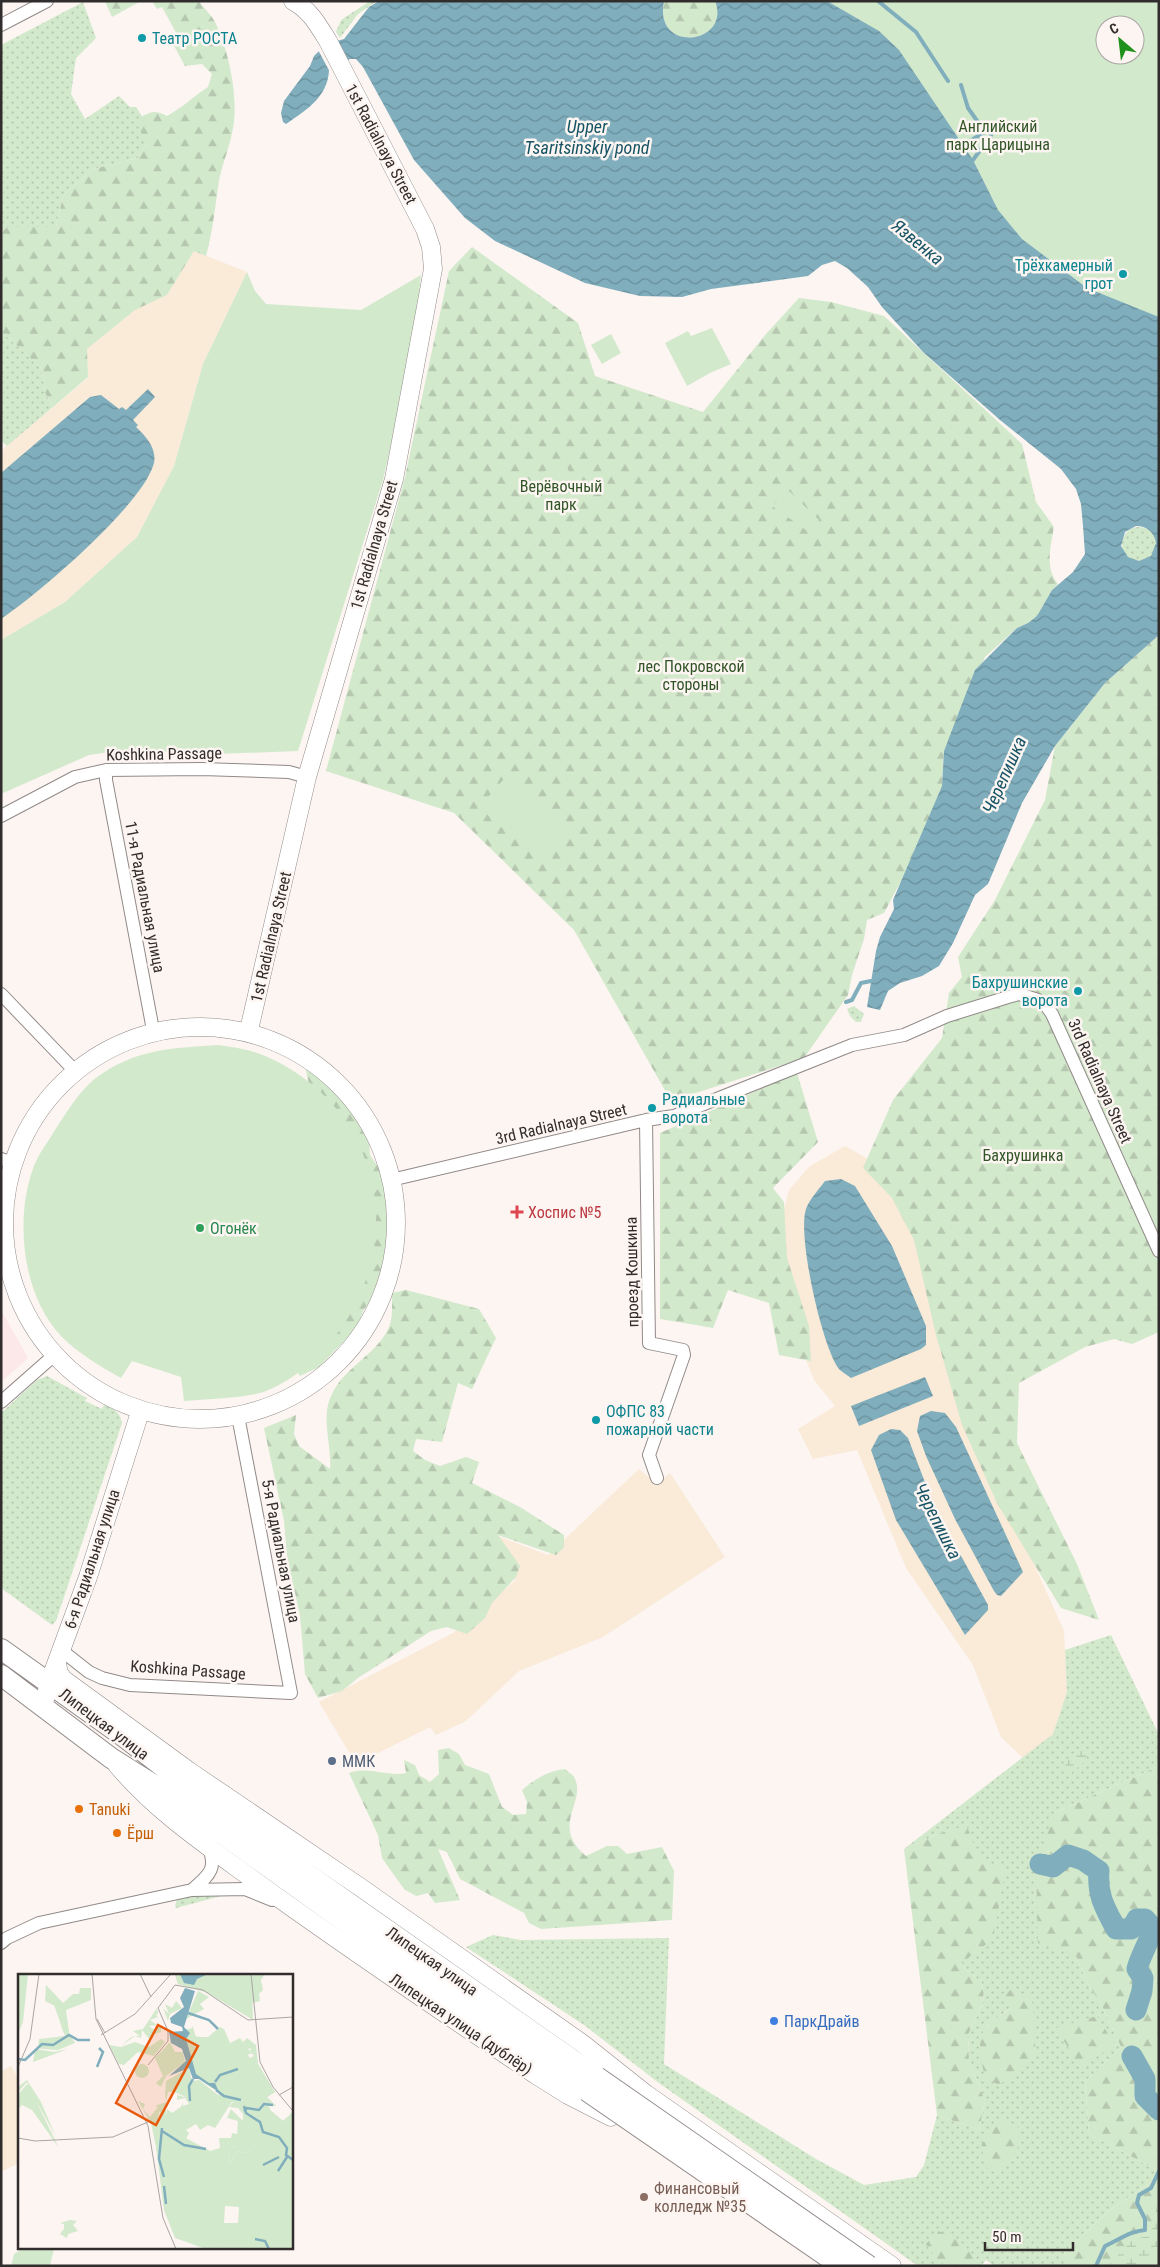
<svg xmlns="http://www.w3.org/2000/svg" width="1160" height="2267" font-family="'Roboto Condensed',sans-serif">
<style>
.commercial{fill:#fce7e9}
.industrial{fill:#faead8}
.grass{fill:url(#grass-dots);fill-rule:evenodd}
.forest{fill:url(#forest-firs)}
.wetland{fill:url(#wetland-marsh)}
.park{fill:#d3e9cc;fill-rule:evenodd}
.water{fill:url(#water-waves);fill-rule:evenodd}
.pier{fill:#fcf5f2}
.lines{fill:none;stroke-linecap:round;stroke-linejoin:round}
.stream{stroke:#80aebd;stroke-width:4}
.river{stroke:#80aebd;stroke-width:21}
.minor-casing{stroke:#918a88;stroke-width:14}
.tertiary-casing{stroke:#918a88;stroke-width:17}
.secondary-casing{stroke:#918a88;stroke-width:19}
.primary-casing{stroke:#918a88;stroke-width:22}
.minor{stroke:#fff;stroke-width:12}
.tertiary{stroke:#fff;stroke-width:15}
.secondary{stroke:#fff;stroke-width:18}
.primary{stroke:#fff;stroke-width:20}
.primary-bridge-casing{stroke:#918a88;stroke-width:22;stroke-linecap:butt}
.primary-bridge{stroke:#fff;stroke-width:20}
.culture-dot{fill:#0f9aa8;stroke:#fcf5f2;stroke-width:2}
.health-dot{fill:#e0444e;stroke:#fcf5f2;stroke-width:2}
.leisure-dot{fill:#2e9e5b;stroke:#fcf5f2;stroke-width:2}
.service-dot{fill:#5c6f8a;stroke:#fcf5f2;stroke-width:2}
.food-dot{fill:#e8710a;stroke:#fcf5f2;stroke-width:2}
.shop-dot{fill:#3f7fe0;stroke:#fcf5f2;stroke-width:2}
.education-dot{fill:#8d6e63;stroke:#fcf5f2;stroke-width:2}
.labels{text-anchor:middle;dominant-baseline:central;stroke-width:5;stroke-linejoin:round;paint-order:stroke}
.culture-label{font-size:16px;fill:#0d838f;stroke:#fcf5f2;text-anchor:start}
.park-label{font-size:16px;fill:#315426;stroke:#fcf5f2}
.street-label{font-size:16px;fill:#302d2c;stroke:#fcf5f2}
.health-label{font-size:16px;fill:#be3a42;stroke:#fcf5f2;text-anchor:start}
.leisure-label{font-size:16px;fill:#27864d;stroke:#fcf5f2;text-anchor:start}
.service-label{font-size:16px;fill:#4e5e75;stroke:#fcf5f2;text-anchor:start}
.food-label{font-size:16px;fill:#c56008;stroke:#fcf5f2;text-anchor:start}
.shop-label{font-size:16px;fill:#366cbe;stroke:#fcf5f2;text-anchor:start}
.education-label{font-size:16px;fill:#785e54;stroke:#fcf5f2;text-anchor:start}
.water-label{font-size:18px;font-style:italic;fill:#165465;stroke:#fcf5f2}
.inset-river{fill:none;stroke:#80aebd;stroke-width:2.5}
.inset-road{fill:none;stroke:#aaa5a3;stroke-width:1}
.view{fill:#e8590c;fill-opacity:0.15;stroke:#e8590c;stroke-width:2.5}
.inset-edge{fill:none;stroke:#302d2c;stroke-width:2.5}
</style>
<defs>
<pattern id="grass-dots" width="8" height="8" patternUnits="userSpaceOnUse" patternTransform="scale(1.25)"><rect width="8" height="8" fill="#d3e9cc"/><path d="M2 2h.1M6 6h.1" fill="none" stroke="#b5c8af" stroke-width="1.8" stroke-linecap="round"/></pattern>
<pattern id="forest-firs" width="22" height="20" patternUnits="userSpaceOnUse" patternTransform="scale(1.25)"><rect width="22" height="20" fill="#d3e9cc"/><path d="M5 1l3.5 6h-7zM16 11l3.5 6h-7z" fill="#b5c8af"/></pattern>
<pattern id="wetland-marsh" width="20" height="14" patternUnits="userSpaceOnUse" patternTransform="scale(1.25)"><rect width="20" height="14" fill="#d3e9cc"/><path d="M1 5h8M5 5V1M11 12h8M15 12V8" fill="none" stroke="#b5c8af"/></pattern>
<pattern id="water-waves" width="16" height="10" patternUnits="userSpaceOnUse" patternTransform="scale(1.25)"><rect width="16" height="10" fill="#80aebd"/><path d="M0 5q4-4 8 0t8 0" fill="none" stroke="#698e9a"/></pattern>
</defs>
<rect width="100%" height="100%" fill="#fcf5f2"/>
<path class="commercial" d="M1,1310L28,1358L1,1382Z"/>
<path class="industrial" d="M194,251L247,272L203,364L174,466L137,537L65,602L1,640V451L88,378L87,349L135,310L167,295Z
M845,1146L875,1163L927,1255L956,1390L1064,1631L1067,1692L1053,1734L1023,1758L1001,1737L973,1665L906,1568L857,1450L813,1459L798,1429L835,1406L814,1380L800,1344L781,1221L789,1190L810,1166Z
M639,1469L657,1484L670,1473L725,1557L603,1637L519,1671L466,1721L436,1735L430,1727L356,1764L319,1702L453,1633L516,1580L444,1543L460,1522L548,1555Z
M11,2066L19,2080V2163L1,2172V2071Z"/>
<path class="grass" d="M370,1H377L358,14L340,38L336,32L341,20Z
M83,2L96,38L76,58L71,94L85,119L119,96L130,107H136L153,133L138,158L93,169L63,196L56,227H7L1,233V45Z
M1,331L42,369L45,393L53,407L7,446L1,440Z
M1122 544a17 17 0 1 1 34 0a17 17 0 1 1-34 0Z
M854,1006L864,1014L861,1022H856L850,1016L847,1009Z
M47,1376L87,1398L85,1401L102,1409L104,1404C114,1409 120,1412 122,1423L56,1621L52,1625L1,1588V1413L37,1380Z
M1111,1635L1159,1735V1766L1054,1813L1076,1956L1087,1982L1102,2006L1121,2047L1085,2082L1089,2134L1159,2171V2177L1111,2209L1064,2253L1072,2266H994L986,2260L981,2266H918L659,2083L584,2025L466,1947L493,1935L521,1940L669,1938L664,2064L816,2159L864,2185L916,2177L924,2165L937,2115L979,2130L985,2101L969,2061L968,2035L984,2000L982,1983L960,1964L978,1857L948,1830L904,1849L1053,1734L1067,1692L1065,1650ZM1011,2008L999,2085L986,2026Z
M211,1893L225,1895L176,1908L175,1906L177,1899Z"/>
<path class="forest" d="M105,1H141L112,17Z
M152,1H199C204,9 211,14 215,22C229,50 240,103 232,133C229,149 222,164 219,181C215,206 213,231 206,256L194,251L167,295L135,310L87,349L88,377L53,407L45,393L42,369L1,331V233L7,227H56L63,196L93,169L138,158L147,143L139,129L141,117C152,111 156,110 167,116C182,108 194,96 208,87L212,74L202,64L185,66L173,44L180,40L162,7L157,9Z
M664,1H715C732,44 653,55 664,1Z
M472,247L578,323L595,376L703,412L766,334L799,298L831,302L884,316L1022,444L1036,502L1054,527C1051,546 1044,567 1058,584L1052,590L1037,616L1028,623L1017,628L985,657L944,751L942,786L909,866L884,913L867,920L864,939L852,975L848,995L804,1058L671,1101L574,930L454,813L326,771L405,477L449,271Z
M1159,635V1332L1132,1344L1114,1339L1085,1347L1019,1383L1017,1443L1077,1564L1099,1620L1061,1608L997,1503L962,1425L936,1335L914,1240L892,1198L863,1168L893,1100L942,1038L949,993L962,977L958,957L995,900L1045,800L1055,746L1105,683Z
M307,1065L315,1070L352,1108L369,1142L370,1155L382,1173L387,1196V1224L390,1246L374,1296L363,1311L358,1327L319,1367L300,1376L288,1356L311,1096L306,1070Z
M797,1073L818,1142L773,1188L784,1202L787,1258L809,1326L811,1361L779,1355L769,1303L728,1290L713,1328L660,1319V1133Z
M406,1290L479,1309L496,1338L472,1389L458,1383L442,1442L416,1439L413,1451L425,1460L440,1466L466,1457L479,1462L472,1483L520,1507L564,1535V1547L556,1555L498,1535L520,1566L516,1577L492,1603L485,1618L467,1634L447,1627L431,1631L358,1678L342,1691L318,1698L305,1674L300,1616L287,1556L284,1521L264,1428L296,1415L294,1434L299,1446L330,1469C332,1445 320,1417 332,1394C345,1366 377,1355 389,1327C393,1318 392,1303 392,1293Z
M449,1748L459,1754L465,1765L489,1774L502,1807L513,1815L526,1814L527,1802L522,1790C535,1779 548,1771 565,1769C567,1771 572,1774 574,1777C588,1801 549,1825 586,1856L607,1846H618L627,1854L662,1847L674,1871L672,1920L541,1929L529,1923L524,1913L460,1879L447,1852L438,1849L460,1900L435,1903L428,1893L416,1896L404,1889L382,1858L378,1835L349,1773C368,1766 387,1777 406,1773L404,1760L415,1765L419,1775L430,1782L439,1774L438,1750Z
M1159,1766V2171L1089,2134L1085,2082L1121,2047L1102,2006L1087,1982L1076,1956L1038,1943L1036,1870L1054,1813Z
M967,1826L978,1857L1005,1870L993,1939L960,1964L982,1983L984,2000L968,2035L969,2061L985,2101L979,2130L937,2115L904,1849L948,1830Z
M1010,1990L1032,1998L1036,2057L999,2085L985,2078C982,2062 975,2041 986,2027C990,2021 1005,2014 1011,2008L1004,1997Z
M1097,2016L1115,2045L1080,2067L1056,2028Z
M999,2118L1019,2128L1018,2147L997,2173L987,2168L981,2146Z
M1159,2177V2266H1072L1064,2253L1111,2209Z
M938,2231C955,2237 971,2246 975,2264C970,2267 964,2266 958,2266C939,2266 937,2259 926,2244Z"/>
<path class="wetland" d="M1081,1748L1087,1751L1085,1761L1071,1773L1064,1769L1068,1758Z
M1159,2190V2249L1147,2266H1108L1133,2239L1150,2236L1155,2218Z"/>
<path class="park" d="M735,1H1159V441ZM1105,25H1135V55H1105Z
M247,272L255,291L266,304L361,310L421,275L414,341L383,480L298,751L217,754L124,750L89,755L1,794V640L65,602L137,537L174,466L203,364Z
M712,328L731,364L710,373L687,386L665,343L688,331L691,336Z
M611,334L621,353L602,364L591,345Z
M567,467L583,501L557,527L543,516L542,490L536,475L550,469Z
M789,491L819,520L813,535L772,506Z
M504,779L567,835L542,863L479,807Z
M219,1045C233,1047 247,1049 260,1054C367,1096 408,1217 349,1316C330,1347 301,1377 266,1391C249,1398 204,1399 184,1401L181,1377L132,1361L121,1378C100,1366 79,1354 62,1337C22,1296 14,1218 34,1166C39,1153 48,1142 55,1130C69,1109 81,1087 103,1073C141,1048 176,1048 219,1045Z
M24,2248H54L50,2266H11L14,2254Z"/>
<path class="water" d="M379,1H664C653,55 732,44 715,1H827L879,31L899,50L973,160L998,210L1022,239L1087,288L1159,317V635L1105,683L1055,746L1022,803L988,884L975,895L953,943L939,966L922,976L900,983L888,991L880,1010L867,1007L876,951L880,937L894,909L893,900L942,786L944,751L975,670L1017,628L1028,623L1037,616L1052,590L1073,572L1085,554L1083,526L1081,504L1076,489L1061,469L1000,420L923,352L882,307L868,287L847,268L835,261L822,265L808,276L711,289L682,297L640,296L585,283L495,241L465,218L414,160L363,67L356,59H350L329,70C328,97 306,110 286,124L283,122L281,113L284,101L310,66L314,56L326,44L344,39L369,7ZM1136,526C1147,526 1154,532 1156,543L1151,556L1139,561L1128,557L1121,546L1125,532Z
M148,389L155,397L133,420L138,425L136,427C146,436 157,449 154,463C143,505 38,594 1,619V473L90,397L101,395L119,409L122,407L126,410Z
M841,1179L855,1186L892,1246L926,1326V1345L921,1349L851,1378C847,1375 842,1372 839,1369C822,1347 797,1235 806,1209C809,1200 819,1189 825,1181Z
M925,1377L933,1396L859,1426L851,1406Z
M931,1411L945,1413L956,1427L1023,1572L1001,1596L997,1595L994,1591L955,1519L926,1456L917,1431L920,1416Z
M891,1429L900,1430L908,1438L926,1485L943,1523L988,1605V1610L965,1635L896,1520L871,1450L879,1435Z
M1043,1854L1054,1856L1057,1865L1053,1867L1040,1864Z"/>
<path class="pier" d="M325,42L349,62L331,71V74L317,48Z"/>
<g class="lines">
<path class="stream" d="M878,1L916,32L948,81
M961,85L968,108L985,132L963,145
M973,160L991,135
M846,1002L852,1000L861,983L871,981
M1096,2266L1105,2246C1119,2240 1130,2231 1145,2230V2219L1137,2203L1139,2195L1151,2188L1159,2171"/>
<path class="river" d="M1040,1864L1053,1867L1068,1855L1083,1860L1099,1871C1097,1896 1105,1908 1116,1929H1131L1137,1919H1145L1153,1928C1149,1943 1141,1954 1137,1969L1143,1978L1142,1991L1136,2010
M1132,2056L1145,2079V2096L1159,2110"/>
<g class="minor-casing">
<path id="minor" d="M1,25L47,1
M106,770V780L153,1030
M1,816L75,777L106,770L202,769L289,772L307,777
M1,994L74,1070
M646,1120L649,1343L683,1350L684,1355L649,1455L657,1478
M1,1159L13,1163
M391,1180L646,1120L674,1116L852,1045L904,1035L947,1016L1008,997L1019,994L1038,1000L1045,1004L1052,1014L1159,1251
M1,1402L51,1358
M61,1650L89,1672L102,1678L130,1685L291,1693L238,1416
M192,1890C209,1875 218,1869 208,1846
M1,1943L7,1938L39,1923L192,1890L245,1889L272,1900"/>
</g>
<g class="tertiary-casing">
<path id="tertiary" d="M1,1268L7,1267"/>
</g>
<g class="secondary-casing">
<path id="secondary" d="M4 1223a196 196 0 1 1 392 0a196 196 0 1 1-392 0Z
M249,1030L307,777L394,479L433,269L431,247L425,229L328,41C318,25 310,10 293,1
M57,1664L59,1673L63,1679L189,1771L360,1887L583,2044L646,2094L892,2266
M43,1707L49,1683L88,1577L140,1412
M117,1765C157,1813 212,1849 262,1886C352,1951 444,2013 536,2075L568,2095L611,2117"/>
</g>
<g class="primary-casing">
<path id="primary" d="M1,1649L123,1736L249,1833L597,2077
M1,1675L111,1758L154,1785L370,1940L587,2091"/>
</g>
<use href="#minor" class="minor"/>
<use href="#tertiary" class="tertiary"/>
<use href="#secondary" class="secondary"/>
<use href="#primary" class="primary"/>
<g class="primary-bridge-casing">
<path id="primary-bridge" d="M597,2077L869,2266
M587,2091L841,2266"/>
</g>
<use href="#primary-bridge" class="primary-bridge"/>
</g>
<g class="culture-dot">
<circle cx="142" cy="38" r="5"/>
<circle cx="1123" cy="274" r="5"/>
<circle cx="1078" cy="991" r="5"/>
<circle cx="652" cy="1108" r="5"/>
<circle cx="596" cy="1420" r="5"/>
</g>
<path class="health-dot" d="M514.5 1204.5h5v5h5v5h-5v5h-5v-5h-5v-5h5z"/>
<circle class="leisure-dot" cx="200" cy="1228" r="5"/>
<circle class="service-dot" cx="332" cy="1761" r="5"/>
<g class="food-dot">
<circle cx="79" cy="1809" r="5"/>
<circle cx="117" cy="1833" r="5"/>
</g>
<circle class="shop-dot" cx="774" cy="2021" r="5"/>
<circle class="education-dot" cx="644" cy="2197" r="5"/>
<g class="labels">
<g class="culture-label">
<text x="152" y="38">Театр РОСТА</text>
<text x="1113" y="265" text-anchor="end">Трёхкамерный<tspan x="1113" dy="18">грот</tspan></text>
<text x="1068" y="982" text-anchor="end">Бахрушинские<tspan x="1068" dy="18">ворота</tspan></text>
<text x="662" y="1099">Радиальные<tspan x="662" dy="18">ворота</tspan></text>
<text x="606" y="1411">ОФПС 83<tspan x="606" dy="18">пожарной части</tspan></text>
</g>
<g class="park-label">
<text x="998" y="126">Английский<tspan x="998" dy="18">парк Царицына</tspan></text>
<text x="561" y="486">Верёвочный<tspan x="561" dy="18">парк</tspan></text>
<text x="691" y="666">лес Покровской<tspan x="691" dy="18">стороны</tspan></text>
<text x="1023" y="1155">Бахрушинка</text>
</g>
<g class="street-label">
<text transform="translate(381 144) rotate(62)">1st Radialnaya Street</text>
<text transform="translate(374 545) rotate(-74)">1st Radialnaya Street</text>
<text transform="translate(164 754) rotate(-1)">Koshkina Passage</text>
<text transform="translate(145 897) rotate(79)">11-я Радиальная улица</text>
<text transform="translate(271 937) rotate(-77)">1st Radialnaya Street</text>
<text transform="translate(1100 1081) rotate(66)">3rd Radialnaya Street</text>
<text transform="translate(561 1124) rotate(-13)">3rd Radialnaya Street</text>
<text transform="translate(632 1272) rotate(-91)">проезд Кошкина</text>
<text transform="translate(281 1551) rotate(79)">5-я Радиальная улица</text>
<text transform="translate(92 1559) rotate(-72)">6-я Радиальная улица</text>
<text transform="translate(188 1670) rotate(4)">Koshkina Passage</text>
<text transform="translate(104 1724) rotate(37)">Липецкая улица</text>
<text transform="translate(432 1961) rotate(35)">Липецкая улица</text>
<text transform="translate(461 2024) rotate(34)">Липецкая улица (дублёр)</text>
</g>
<g class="health-label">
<text x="528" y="1212">Хоспис №5</text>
</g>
<g class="leisure-label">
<text x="210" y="1228">Огонёк</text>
</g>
<g class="service-label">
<text x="342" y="1761">ММК</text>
</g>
<g class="food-label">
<text x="89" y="1809">Tanuki</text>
<text x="127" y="1833">Ёрш</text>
</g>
<g class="shop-label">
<text x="784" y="2021">ПаркДрайв</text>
</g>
<g class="education-label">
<text x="654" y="2188">Финансовый<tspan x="654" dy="18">колледж №35</tspan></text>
</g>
<g class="water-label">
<text x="587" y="126">Upper<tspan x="587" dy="21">Tsaritsinskiy pond</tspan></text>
<text transform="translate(918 242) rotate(39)">Язвенка</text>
<text transform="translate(1004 775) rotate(-66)">Черепишка</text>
<text transform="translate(938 1521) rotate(63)">Черепишка</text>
</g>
</g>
<g transform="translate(18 1974)">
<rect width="275" height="275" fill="#fcf5f2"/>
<path d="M158,27L164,34L152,40L150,47L145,34L151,40L147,30L154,34ZM139,34L140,40L137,41H139V42L134,44L139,42L140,43L132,46L139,51L131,52L136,56L143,52V58L134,61L132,66L124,56L123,64L117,62L103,72L112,64L116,62H122L115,57L125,55ZM229,64L238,71L241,100L257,118L249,123L258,132H251L252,136L265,147L275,138V189L244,161L237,173L227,179L220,177L212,189L210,175L224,169L225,140L220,134L211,133L217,126L228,127L226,87L236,82L232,77L233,74L230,75L225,68ZM9,106L23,128L38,163L17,125L41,174L14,136L4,131L0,135V121L9,110L11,112L9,108L0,118V113ZM120,127L127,130L125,135L132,143L140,133L137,132L148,128V135L141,138L140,148L136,152L140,173L141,166L144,165L141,188L133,149Z" fill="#d3e9cc"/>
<path d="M180,17L191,23L182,30L186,35L168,45ZM36,31L47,34L51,59L57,69L40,76L25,75L20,74L21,65L47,62ZM175,52L176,62L189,64L202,53L206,55L212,69L222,64L234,80H230L232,85L220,89L239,83L245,126L236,133L231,130L240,121L169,63ZM152,68L157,78H165L167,88L148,102L143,113L138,109L145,102L137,84ZM17,75L36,78L50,75L15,88ZM171,94L174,107L181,106L200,121L207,118L222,120L226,129L224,126L214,128L197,154L190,151L182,156L178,150L168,156L171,159L168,165L192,177L202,174L201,164H213L214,159L219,160L220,147L209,144L213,135L226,148L225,169L210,175L212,189L220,177L227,179L237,173L243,159L273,188L259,275H188L157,264L146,236L135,149L140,148L143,133H148V143L149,135L154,139L164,132L165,127V132L171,130L167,124L159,126V121L170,124L156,118H150L148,127L147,121L148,107ZM207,232L221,233L220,249H206ZM52,246L59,247L55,251L60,257L50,260L49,264L42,260L46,255V250L42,249Z" fill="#d3e9cc" fill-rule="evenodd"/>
<path d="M0,0H10L5,48L0,60Z" fill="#d3e9cc"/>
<path d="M247,0L243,6L245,16L241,20L242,27L234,29V16L235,46L190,19L160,10L157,1ZM28,11L45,29L55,20H61L62,14H73V26L48,36L51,58L46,59L44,55L39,33L27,27ZM175,54L178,63H190L200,55L219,88L236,83L257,118L249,123L258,132H251L252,136L265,147L275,138V275H245L246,266L257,252L264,229L261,208L253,194L241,185L248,161L243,159L242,143L229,134L225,126L206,122L176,102L166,56ZM143,65L147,68L136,82L120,78L106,91L101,90L91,71L103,73L117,68L131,73ZM117 97a7 7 0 1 1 14 0a7 7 0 1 1-14 0ZM147,153L196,179L200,204L193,227L185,234L179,233L158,239L146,236V232L151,230L143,183ZM181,248L191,268L204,275L184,272L185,263Z" fill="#d3e9cc"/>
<path d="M162,0H190L179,5L176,11L166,9ZM167,14L177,17L166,53L172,59L168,65L178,100L191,109H197L201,118L181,105H175L171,94L151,102L168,87L164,75L153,69L151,58L165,57L164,53L153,49L152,44L166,33L162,24Z" fill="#80aebd"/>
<path class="inset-river" d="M170,39L191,46L200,55M0,85L7,86L24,70L35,71L51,61L60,66H72M79,93L85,78L81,74M197,108L202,101L220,95M198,116L206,122L223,126M172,127L171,112L175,105M226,132L228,139L242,148L245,158L261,163L269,174L268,181L275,186M226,137L229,134L241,136L246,130L255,131M144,154L141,185L146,203M144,157L166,171L188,175M245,191L261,183M260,197L269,183M146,212L148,230M237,265L247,267L251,275"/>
<path class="inset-road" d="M74,0L78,45L130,152L145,244L158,275M122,0L133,23M233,0L242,88L255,113L275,137M79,45L87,59M83,61L117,40L153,0M130,91L150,67V57L140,34L157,11L185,16L230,46L275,43M0,93L12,65L21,0M261,121L275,113M0,164L17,167L95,163L130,148"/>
<path class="view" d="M140,51L180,72L138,151L98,129Z"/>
<rect width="275" height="275" class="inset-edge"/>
</g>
<rect width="1160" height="2267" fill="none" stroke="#302d2c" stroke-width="5"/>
<g transform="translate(1120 40) rotate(332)"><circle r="24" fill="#fcf5f2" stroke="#aaa5a3"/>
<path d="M0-4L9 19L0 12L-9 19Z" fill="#20911b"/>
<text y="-8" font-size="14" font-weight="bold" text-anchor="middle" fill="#302d2c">С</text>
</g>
<path d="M985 2242v8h88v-8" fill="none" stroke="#302d2c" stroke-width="2.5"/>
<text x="992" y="2242" font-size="15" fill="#302d2c" stroke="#fcf5f2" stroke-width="4" paint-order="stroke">50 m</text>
</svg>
